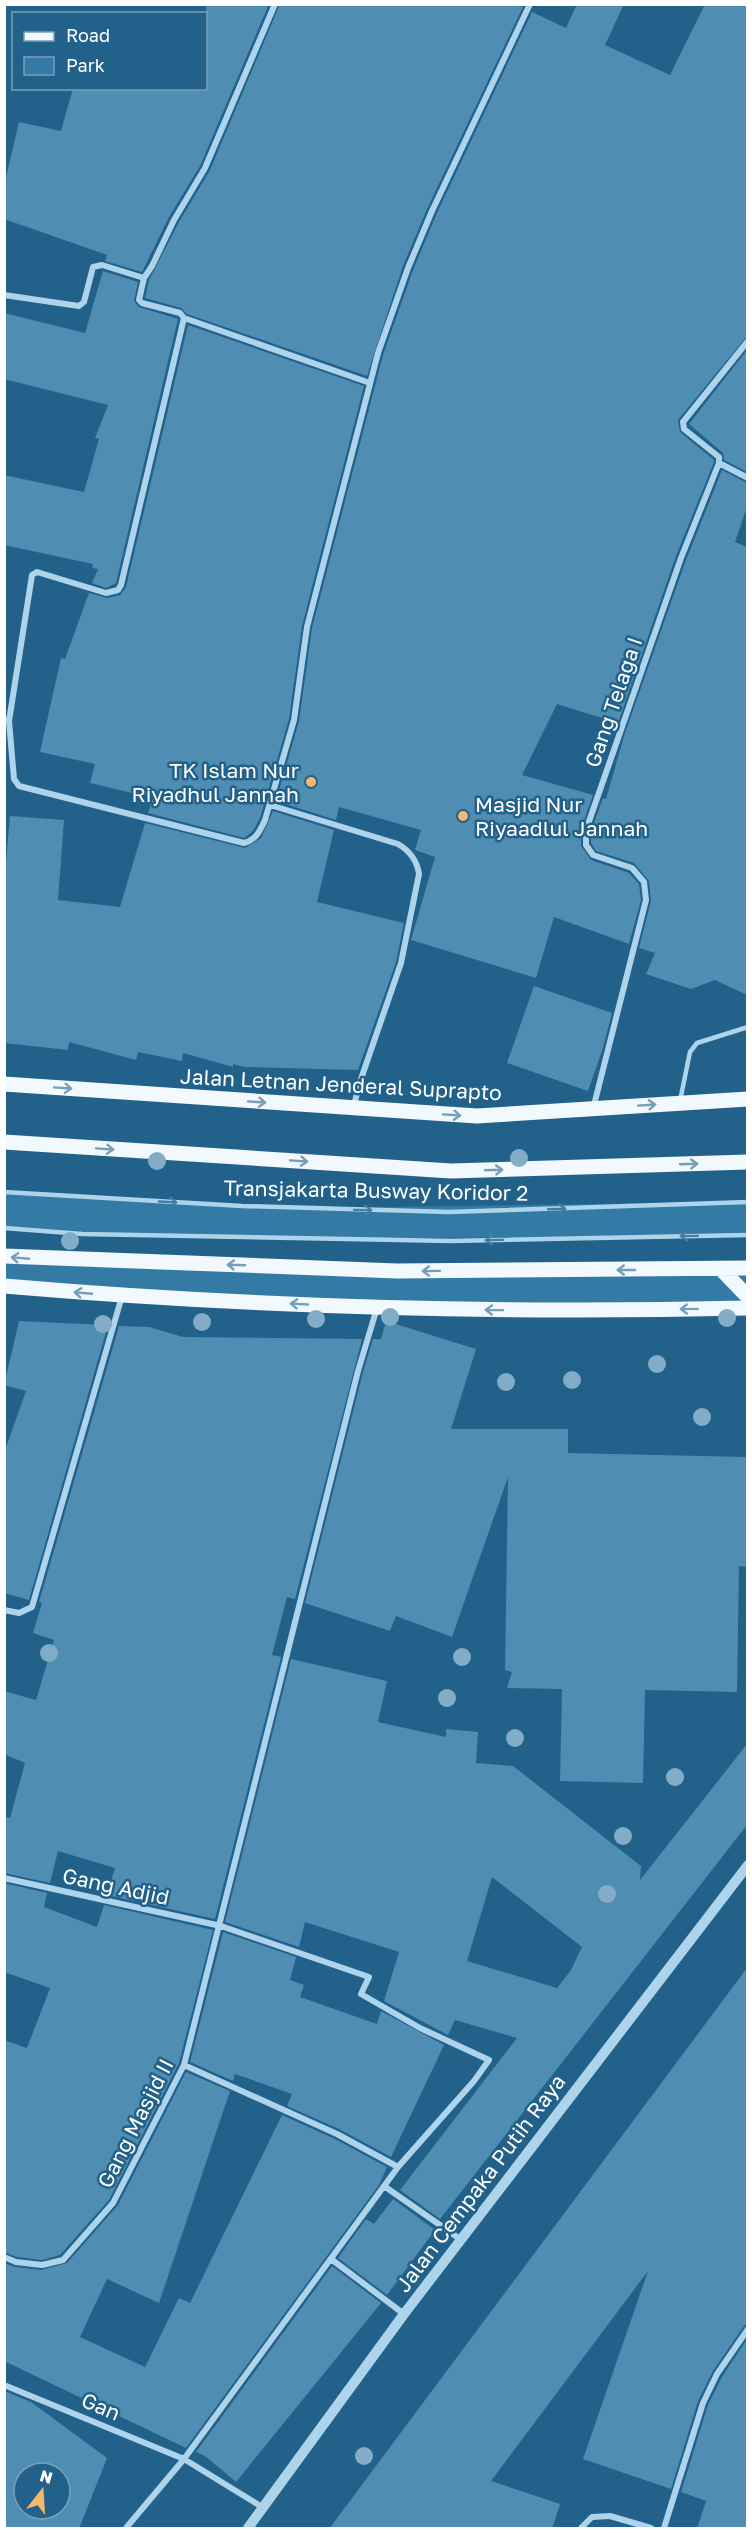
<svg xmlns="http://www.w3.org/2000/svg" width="752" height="2533" font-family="'Golos Text',sans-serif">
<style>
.green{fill:#337ba4}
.building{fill:#4f8db2;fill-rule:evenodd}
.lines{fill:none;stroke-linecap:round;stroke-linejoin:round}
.service{stroke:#add4ea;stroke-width:4.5}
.minor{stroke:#add4ea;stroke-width:6}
.tertiary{stroke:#add4ea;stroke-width:10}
.primary{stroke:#f1f9fe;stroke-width:15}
.tree{fill:#83acc6}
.oneway{stroke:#759eb8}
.oneway2{stroke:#457ea1}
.poi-dot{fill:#f6b76f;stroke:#226189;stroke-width:2}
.labels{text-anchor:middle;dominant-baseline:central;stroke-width:5;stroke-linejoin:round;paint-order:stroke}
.street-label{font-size:21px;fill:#fff;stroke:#226189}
.poi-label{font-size:21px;fill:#fff;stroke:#226189;text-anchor:end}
</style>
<rect width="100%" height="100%" fill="#226189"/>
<path class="green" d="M4,1191L311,1208L747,1202V1234C637,1238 527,1237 417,1238C279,1238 141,1238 5,1228Z
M5,1256L163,1263L747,1268L748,1308L470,1309L5,1286Z"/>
<path class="building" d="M206,4H269L200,166L169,217L142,272L105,261L107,255L4,219V186L19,122L61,131L73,88H206Z
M280,4H516L523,7L427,209L403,266L367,376L187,314L181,308L145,298L149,280L179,222L210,170Z
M577,4H624L605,45L670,75L705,4H747V336L678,420L680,432L714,460V462L676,556L618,723L557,704L522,775L593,795L581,829V846L591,860L629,873L639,884L641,900L629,944L554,917L536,978L411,940L435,857L415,850L421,830L339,807L336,820L276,801L299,721L312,628L383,355L413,270L437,213L532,12L566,28Z
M103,271L138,282L134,301L139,307L178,319L116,583L106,588L92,583L98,569L92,568L93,564L4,545V475L84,492L99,439L95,438L108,405L4,379V313L85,333Z
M188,325L364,386L302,626L289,719L260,818L253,831L244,838L148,813L153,798L90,783L95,764L40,752L61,658L65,659L89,593L107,598L120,595L126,587Z
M747,350V472L724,460L723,453L689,424Z
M722,470L747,483V507L735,542L747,547V995L715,980L691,989L646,974L655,953L639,948L651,901L649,881L634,863L596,851L591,843V831L603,798L606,799L625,733L686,560Z
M273,811L334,830L317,902L404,923L396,962L358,1070L244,1067L233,1064V1067L183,1053L182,1061L138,1052L136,1060L69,1042L68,1050L4,1043V884L10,816L64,820L58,900L120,907L145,823L245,848L261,838Z
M534,986L612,1013L603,1048L588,1091L507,1063Z
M19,1321L108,1325L29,1600L4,1593V1453L26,1391L4,1385Z
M386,1321L476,1349L451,1429H568V1453L747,1457V1567L739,1566L737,1692L645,1690L643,1783L560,1781L562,1689L507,1688L512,1672L505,1670L508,1477L452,1637L396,1616L390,1631L305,1603L363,1372L373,1339H381Z
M119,1326L149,1327L183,1337L362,1339L295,1599L287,1597L272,1655L281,1657L215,1919L107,1895L115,1868L58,1851L50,1883L4,1873V1817L10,1818L25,1763L4,1754V1691L36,1700L54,1640L33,1633L42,1603L39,1602Z
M291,1659L387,1681L378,1722L446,1737V1729L478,1732L476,1763L513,1766L641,1866L640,1880L747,1744V1825L440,2219L400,2190L517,2038L455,2020L448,2035L384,2001L399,1952L305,1922L299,1947L225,1922ZM492,1877L582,1947L571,1970L557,1988L467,1961Z
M4,1883L47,1893L44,1907L97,1927L104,1905L213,1930L179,2063L109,2200L60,2255L42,2260L17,2257L4,2252V2040L27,2048L50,1988L4,1972Z
M223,1932L296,1957L290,1980L304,1985L300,1997L377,2024L381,2011L444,2045L391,2157L339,2129L287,2106L292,2094L235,2074L233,2081L190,2062Z
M747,1968V2324L744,2326L713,2371L698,2401L671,2489L583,2459L648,2271L491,2481L560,2504L552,2529H329Z
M186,2072L230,2091L159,2303L107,2279L80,2337L145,2367L179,2298L190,2303L282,2115L335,2139L387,2167L379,2185L186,2448L4,2361V2263L15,2267L41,2270L67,2263L118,2205Z
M393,2199L435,2230L387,2295L338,2258L366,2219L374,2224Z
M332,2266L381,2303L236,2482L205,2456L196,2452Z
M747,2339V2529H697L706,2501L681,2492L708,2405L722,2377Z
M4,2391L31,2402L107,2458L79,2529H4ZM24,2473H60V2509H24Z"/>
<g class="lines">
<path class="service" d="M680,1101L690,1052L697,1043L748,1027
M4,1192L242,1206L449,1212L748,1202
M4,1228L82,1234L451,1241L748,1235"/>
<path class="minor" d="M4,295L79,306L84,302L93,267L102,265L144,278L152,266L174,220L205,168L275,4
M184,318L370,383
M719,463L748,478
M4,720L9,721L14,779L19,786L244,843C256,840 260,831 265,820L294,720L307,627L378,353L408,268L432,211L530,4
M9,721L32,575L37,572L106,593L118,590L121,585L184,318L180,313L142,303L139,300L144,278
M270,805L398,844C410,851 417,860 419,874L401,963L362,1076L353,1108
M593,1109L646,900L644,882L632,868L593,855L586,845V830L681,558L719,463V457L684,429L683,422L748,341
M4,1610L19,1613L32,1607L122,1296
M4,1878L221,1926L369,1977L361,1994L420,2028L489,2060L474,2081L398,2167L184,2459L126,2528
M184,2065L337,2134L398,2167
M384,2186L460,2239
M4,2257L16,2262L42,2265L63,2260L113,2203L184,2065L358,1371L377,1308
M331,2259L404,2314
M4,2385L184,2459L262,2507
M581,2528L592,2517L610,2516L651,2528
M664,2528L703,2403L717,2374L748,2329"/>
<path class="tertiary" d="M248,2528L404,2314L748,1865"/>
<path class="primary" d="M4,1084L477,1116L748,1099
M4,1142L451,1171L748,1162
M4,1256L397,1271L748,1268
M721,1269L748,1297
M4,1286C251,1307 500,1314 748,1308"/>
</g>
<g class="tree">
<circle cx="519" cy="1158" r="9"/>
<circle cx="157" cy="1161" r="9"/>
<circle cx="70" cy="1241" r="9"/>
<circle cx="390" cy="1317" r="9"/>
<circle cx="727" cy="1318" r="9"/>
<circle cx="316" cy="1319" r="9"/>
<circle cx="202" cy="1322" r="9"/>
<circle cx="103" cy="1324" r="9"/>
<circle cx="657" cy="1364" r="9"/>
<circle cx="572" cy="1380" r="9"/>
<circle cx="506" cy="1382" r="9"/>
<circle cx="702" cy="1417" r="9"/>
<circle cx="49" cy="1653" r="9"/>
<circle cx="462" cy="1657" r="9"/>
<circle cx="447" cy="1698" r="9"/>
<circle cx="515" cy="1738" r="9"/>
<circle cx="675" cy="1777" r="9"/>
<circle cx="623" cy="1836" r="9"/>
<circle cx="607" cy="1894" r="9"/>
<circle cx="364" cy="2456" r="9"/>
</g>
<defs><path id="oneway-shaft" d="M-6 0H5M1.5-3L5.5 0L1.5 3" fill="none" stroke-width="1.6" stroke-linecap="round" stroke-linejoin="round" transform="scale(1.5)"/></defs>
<g class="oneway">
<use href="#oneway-shaft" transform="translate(63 1088) rotate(4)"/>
<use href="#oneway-shaft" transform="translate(257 1102) rotate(4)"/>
<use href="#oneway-shaft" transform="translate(647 1105) rotate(-4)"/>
<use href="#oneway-shaft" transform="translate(452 1115) rotate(4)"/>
<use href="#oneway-shaft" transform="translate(105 1149) rotate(4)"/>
<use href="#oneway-shaft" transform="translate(299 1161) rotate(4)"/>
<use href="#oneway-shaft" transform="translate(689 1164) rotate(-2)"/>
<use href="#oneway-shaft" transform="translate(494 1170) rotate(-2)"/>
<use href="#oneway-shaft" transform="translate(20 1258) rotate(-175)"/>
<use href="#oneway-shaft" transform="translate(236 1265) rotate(-178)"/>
<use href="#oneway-shaft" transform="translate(626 1270) rotate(180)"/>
<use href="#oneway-shaft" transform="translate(431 1271) rotate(179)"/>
<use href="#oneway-shaft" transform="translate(83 1293) rotate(-175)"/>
<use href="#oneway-shaft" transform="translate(299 1304) rotate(-177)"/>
<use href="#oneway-shaft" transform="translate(689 1309) rotate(179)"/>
<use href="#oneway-shaft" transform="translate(494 1310) rotate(-179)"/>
</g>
<g class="oneway2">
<use href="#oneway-shaft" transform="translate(168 1202) rotate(3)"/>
<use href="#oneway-shaft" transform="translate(557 1209) rotate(-2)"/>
<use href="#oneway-shaft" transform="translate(363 1210) rotate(1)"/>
<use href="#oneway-shaft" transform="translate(689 1236) rotate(179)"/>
<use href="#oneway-shaft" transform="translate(494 1240) rotate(179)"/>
</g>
<g class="poi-dot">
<circle cx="311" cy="782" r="6"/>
<circle cx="463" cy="816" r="6"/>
</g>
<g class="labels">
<g class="street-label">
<text transform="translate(613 702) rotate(-71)">Gang Telaga I</text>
<text transform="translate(341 1084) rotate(3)">Jalan Letnan Jenderal Suprapto</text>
<text transform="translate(376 1190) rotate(1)">Transjakarta Busway Koridor 2</text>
<text transform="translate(116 1886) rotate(12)">Gang Adjid</text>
<text transform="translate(135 2123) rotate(-63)">Gang Masjid II</text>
<text transform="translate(480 2183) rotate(-53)">Jalan Cempaka Putih Raya</text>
<text transform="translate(101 2406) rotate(23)">Gan</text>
</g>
<g class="poi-label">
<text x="299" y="770">TK Islam Nur<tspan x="299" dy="24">Riyadhul Jannah</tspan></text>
<text x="475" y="804" text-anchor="start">Masjid Nur<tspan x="475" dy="24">Riyaadlul Jannah</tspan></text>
</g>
</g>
<rect width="752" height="2533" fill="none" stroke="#ffffff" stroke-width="12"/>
<rect x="12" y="12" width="195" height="78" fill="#226189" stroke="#7aa0b8" stroke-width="1.5"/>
<rect x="24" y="32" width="30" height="9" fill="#f1f9fe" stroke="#7aa0b8" stroke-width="1.5"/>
<text x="66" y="42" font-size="18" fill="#ffffff">Road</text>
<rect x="24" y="57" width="30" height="18" fill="#337ba4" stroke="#7aa0b8" stroke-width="1.5"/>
<text x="66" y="72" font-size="18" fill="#ffffff">Park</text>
<g transform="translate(42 2491) rotate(17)"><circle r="28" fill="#226189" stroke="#7aa0b8" stroke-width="1.5"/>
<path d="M0-4.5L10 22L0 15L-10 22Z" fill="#f6b76f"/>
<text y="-9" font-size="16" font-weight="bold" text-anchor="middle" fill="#ffffff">N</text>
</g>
</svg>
